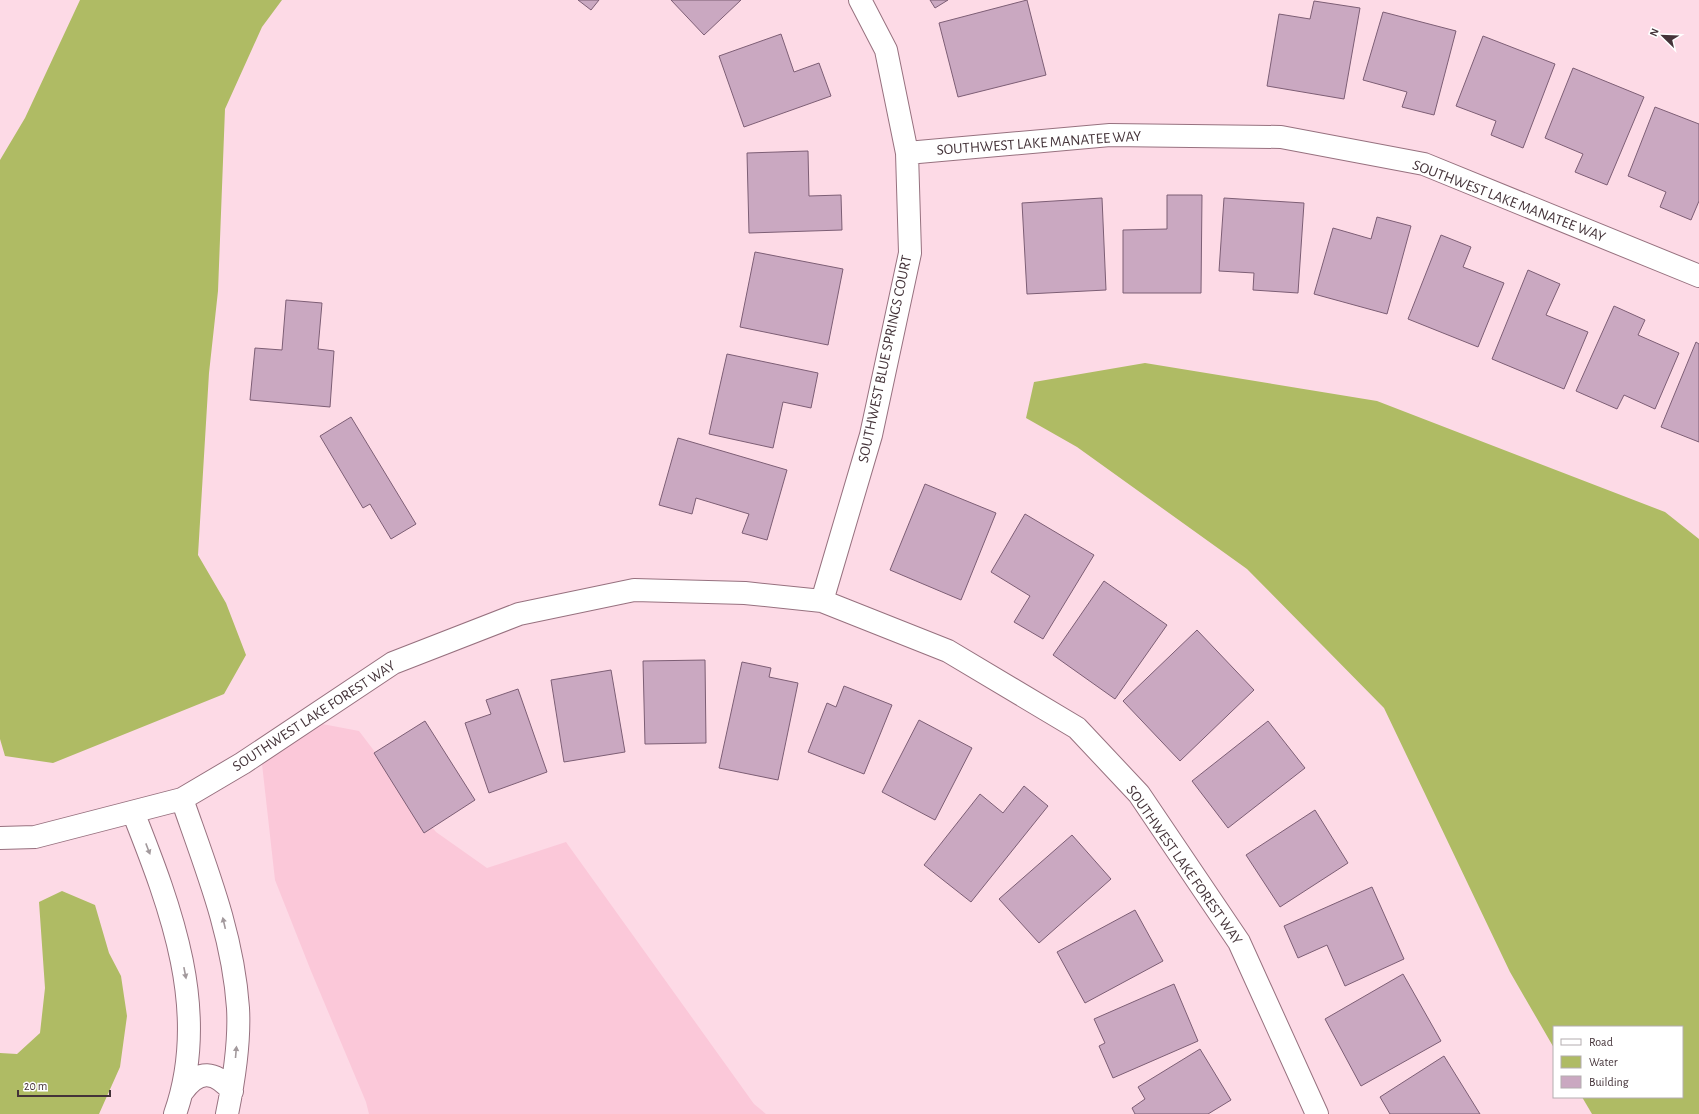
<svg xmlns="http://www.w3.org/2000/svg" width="1699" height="1114" font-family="'Alegreya Sans',sans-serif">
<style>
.built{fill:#fbc8d9}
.water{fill:#afbb64}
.building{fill:#caa8c1;stroke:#7d5e75}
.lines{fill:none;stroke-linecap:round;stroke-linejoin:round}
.minor-casing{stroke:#97717f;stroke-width:24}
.minor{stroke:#fff;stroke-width:22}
.oneway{fill:#a2999c}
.labels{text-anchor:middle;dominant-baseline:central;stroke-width:4;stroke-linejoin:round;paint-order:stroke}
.street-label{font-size:15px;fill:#443339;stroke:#fff}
</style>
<rect width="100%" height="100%" fill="#fddae6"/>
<path class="built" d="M296,719L359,731L436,832L487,868L566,842L754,1104L766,1114H369L366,1102L311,971L275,880L262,764Z"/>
<path class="water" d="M80,0H282L262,27L225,109L218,291L209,373L198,555L226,603L246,655L224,694L53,763L5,756L0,739V160L25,118Z
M1145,363L1377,401L1665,512L1699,539V1114H1592L1582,1097H1682V1027H1554V1048L1510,972L1384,708L1247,569L1077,447L1026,418L1034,382Z
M62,891L95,905L109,953L121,976L127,1016L120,1067L99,1114H0V1053L17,1054L40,1033L45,988L39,902Z"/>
<path class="building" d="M578,0H599L591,10Z
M671,0H741L704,35Z
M930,0H948L935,8Z
M1027,0L1046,75L958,97L939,23Z
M1314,1L1360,8L1344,99L1267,86L1279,14L1310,19Z
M1383,12L1456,31L1434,115L1402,107L1407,92L1363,80Z
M781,34L794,72L819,63L831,96L744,127L719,56Z
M1483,36L1555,64L1523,148L1491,135L1496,121L1456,106Z
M1573,68L1644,97L1607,185L1575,172L1583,154L1545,138Z
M1655,107L1699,124V201L1691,220L1660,207L1666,192L1628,176Z
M808,151L809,196L841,195L842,230L749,233L747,153Z
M1167,195H1202L1201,293H1123V230L1167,229Z
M1102,198L1106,290L1027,294L1022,203Z
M1224,198L1304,203L1298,293L1253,290L1254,273L1219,271Z
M1377,217L1411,226L1387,314L1314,294L1333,228L1371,239Z
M1441,235L1471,247L1463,267L1504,283L1478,347L1408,319Z
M755,252L843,269L828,345L740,327Z
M1528,270L1560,284L1546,315L1588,332L1564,389L1492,359Z
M286,300L322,303L318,349L334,351L330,407L250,400L255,348L282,350Z
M1614,306L1645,320L1638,335L1679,353L1655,409L1624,395L1617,409L1576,391Z
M1696,342L1699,344V442L1661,427Z
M727,354L818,373L811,408L783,402L773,448L709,434Z
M351,417L416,524L391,539L370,504L363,508L320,436Z
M678,438L787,470L767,540L742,533L749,514L696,498L692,514L659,505Z
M925,484L996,513L961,600L890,570Z
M1025,514L1094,555L1043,639L1014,622L1030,596L991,572Z
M1104,581L1167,625L1115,699L1053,655Z
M1197,630L1254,690L1180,761L1123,701Z
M705,660L706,743L645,744L643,661Z
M742,662L771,668L769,677L798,683L778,780L719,768Z
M611,670L625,752L564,762L551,680Z
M844,686L892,705L864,774L808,752L827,703L836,707Z
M518,689L547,772L489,793L465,723L491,714L486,700Z
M919,720L972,748L935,820L882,792Z
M425,721L475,800L424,833L374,753Z
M1268,721L1305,768L1228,828L1192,781Z
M1024,786L1048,806L971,902L924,865L980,794L1003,813Z
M1315,810L1348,863L1280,907L1246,855Z
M1072,835L1111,879L1039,943L999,899Z
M1372,887L1404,959L1345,986L1327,945L1298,958L1284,926Z
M1135,910L1163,961L1085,1003L1057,952Z
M1403,974L1441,1041L1361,1086L1325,1019Z
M1174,984L1198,1041L1113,1078L1099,1046L1105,1043L1094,1019Z
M1200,1049L1231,1100L1208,1114H1135L1132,1108L1145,1099L1138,1087Z
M1444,1056L1480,1114H1390L1380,1097Z"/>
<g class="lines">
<g class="minor-casing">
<path id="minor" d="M907,153L1110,135L1281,137L1424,164L1699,276
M822,601L871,435L910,253L907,153L886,50L860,0
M182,799C206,868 233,934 238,1008C240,1043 234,1080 227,1114
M133,812C171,908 211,1012 175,1114
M0,838L35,837L182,799L243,763L393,663L519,614L634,590L745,593L822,601L948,651L1077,728L1139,794L1239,942L1317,1114
M183,1091C199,1069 215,1071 232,1091"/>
</g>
<use href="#minor" class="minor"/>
</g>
<defs><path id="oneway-solid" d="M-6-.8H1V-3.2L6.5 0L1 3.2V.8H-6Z"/></defs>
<g class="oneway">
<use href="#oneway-solid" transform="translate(148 849) rotate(69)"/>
<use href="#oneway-solid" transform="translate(224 923) rotate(-103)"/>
<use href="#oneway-solid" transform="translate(185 973) rotate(79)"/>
<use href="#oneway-solid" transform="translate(236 1052) rotate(-85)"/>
</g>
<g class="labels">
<g class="street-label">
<text transform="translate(1039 143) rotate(-4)">SOUTHWEST LAKE MANATEE WAY</text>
<text transform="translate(1509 201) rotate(21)">SOUTHWEST LAKE MANATEE WAY</text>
<text transform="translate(885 359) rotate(-78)">SOUTHWEST BLUE SPRINGS COURT</text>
<text transform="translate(314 716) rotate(-33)">SOUTHWEST LAKE FOREST WAY</text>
<text transform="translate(1184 865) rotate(55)">SOUTHWEST LAKE FOREST WAY</text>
</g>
</g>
<rect x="1553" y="1026" width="130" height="72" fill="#ffffff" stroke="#b4adb0"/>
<rect x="1561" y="1039" width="20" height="6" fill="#ffffff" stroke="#b4adb0"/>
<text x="1589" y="1046" font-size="12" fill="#443339">Road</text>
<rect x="1561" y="1056" width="20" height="12" fill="#afbb64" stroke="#b4adb0"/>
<text x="1589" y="1066" font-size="12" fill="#443339">Water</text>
<rect x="1561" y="1076" width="20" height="12" fill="#caa8c1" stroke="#b4adb0"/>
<text x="1589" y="1086" font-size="12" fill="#443339">Building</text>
<g transform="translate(1663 36) rotate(293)" stroke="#ffffff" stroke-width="3" paint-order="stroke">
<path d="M0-3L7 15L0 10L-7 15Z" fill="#443339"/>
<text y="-6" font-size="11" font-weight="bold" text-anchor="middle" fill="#443339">N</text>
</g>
<path d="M18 1090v6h92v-6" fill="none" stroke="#443339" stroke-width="2"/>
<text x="24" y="1090" font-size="12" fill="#443339" stroke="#ffffff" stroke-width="3" paint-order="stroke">20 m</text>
</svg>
